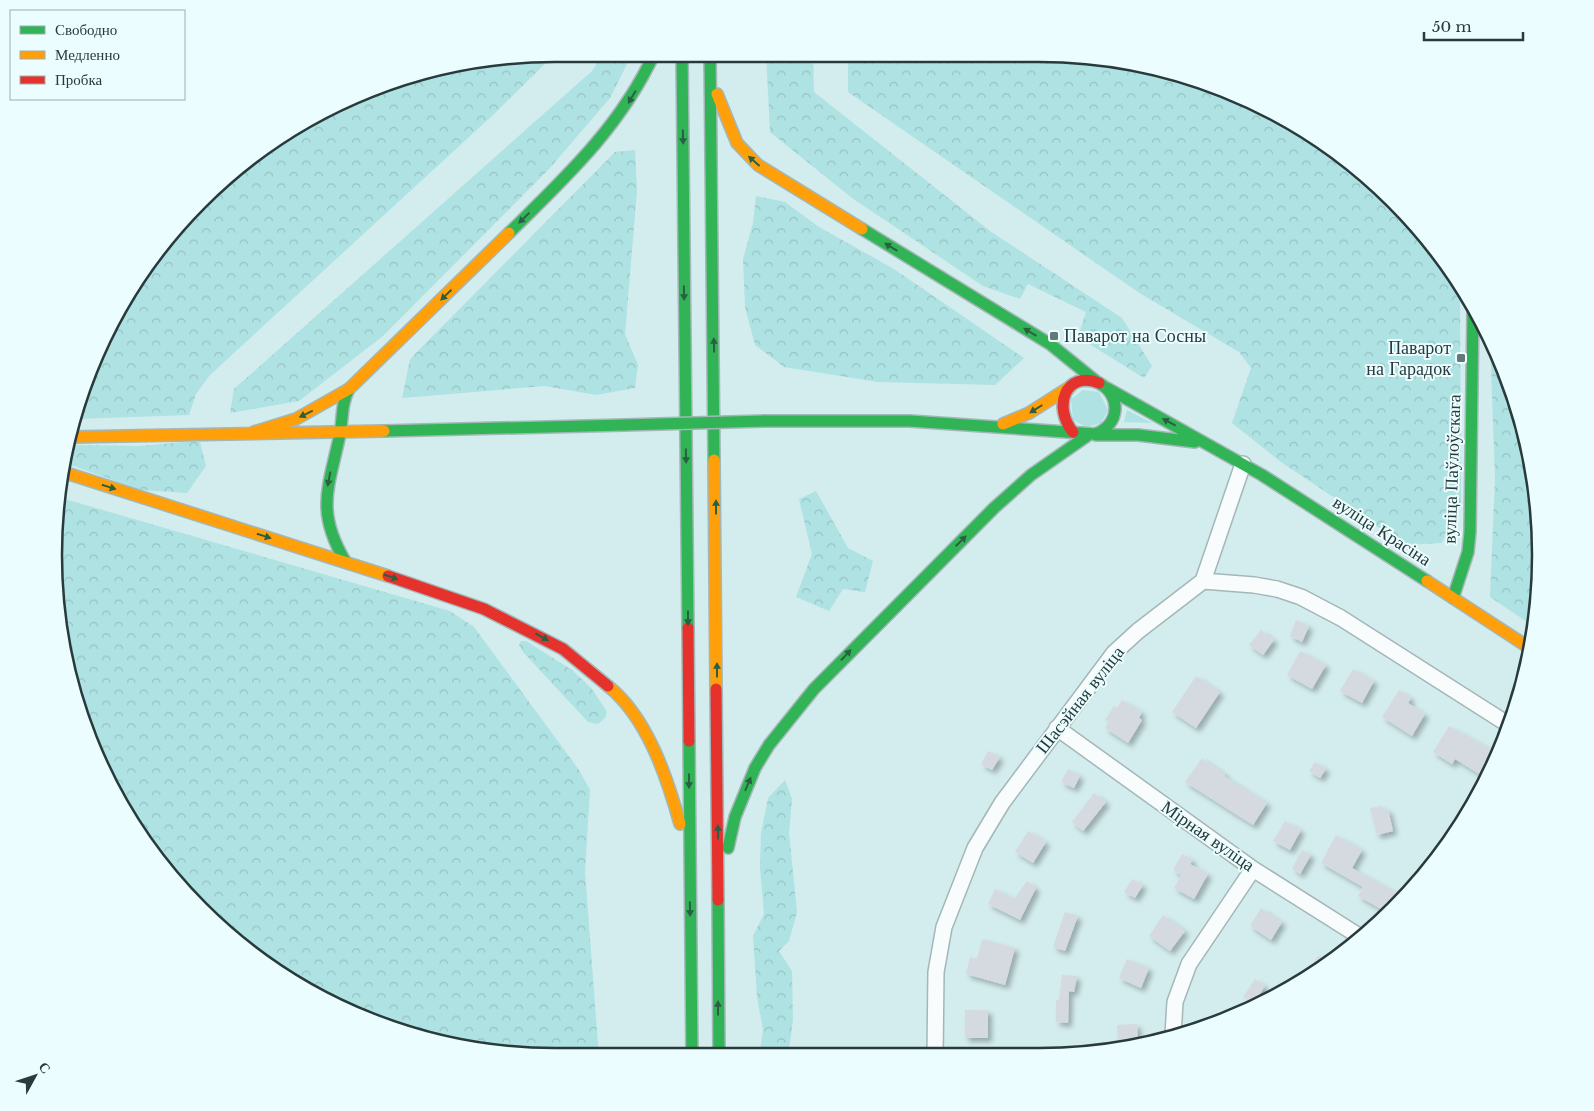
<svg xmlns="http://www.w3.org/2000/svg" width="1594" height="1111" font-family="'Libre Baskerville',serif">
<style>
.grass{fill:#afe2e3}
.forest{fill:url(#forest-crowns)}
.building{fill:#d5dae0;filter:url(#shadow)}
.lines{fill:none;stroke-linecap:round;stroke-linejoin:round}
.street-casing{stroke:#a4b7b8;stroke-width:18}
.fast-casing{stroke:#a4b7b8;stroke-width:14}
.slow-casing{stroke:#a4b7b8;stroke-width:14}
.jam-casing{stroke:#a4b7b8;stroke-width:14}
.street{stroke:#f8fcfc;stroke-width:15}
.fast{stroke:#30b455;stroke-width:11}
.slow{stroke:#ff9f0a;stroke-width:11}
.jam{stroke:#e5322d;stroke-width:11}
.fast-bridge-casing{stroke:#a4b7b8;stroke-width:14;stroke-linecap:butt}
.fast-bridge{stroke:#30b455;stroke-width:11}
.oneway{fill:#2a5f43}
.poi-dot{fill:#647879;stroke:#ebfdfe;stroke-width:2}
.labels{text-anchor:middle;dominant-baseline:central;stroke-width:4;stroke-linejoin:round;paint-order:stroke}
.poi-label{font-size:18px;fill:#283a3b;stroke:#ebfdfe;text-anchor:start}
.street-label{font-size:18px;fill:#283a3b;stroke:#ebfdfe}
.rim{fill:none;stroke:#283a3b;stroke-width:2.5}
</style>
<defs>
<pattern id="forest-crowns" width="20" height="18" patternUnits="userSpaceOnUse" patternTransform="scale(1.25)"><rect width="20" height="18" fill="#afe2e3"/><path d="M2 6a3 3 0 1 1 6 0M12 15a3 3 0 1 1 6 0" fill="none" stroke="#97c3c4"/></pattern>
<filter id="shadow"><feDropShadow dx="4" dy="4" stdDeviation="2.5" flood-color="#0004"/></filter>
</defs>
<rect width="100%" height="100%" fill="#d3eced"/>
<path class="grass" d="M1083,390L1099,392L1108,410L1101,423L1086,427L1073,420L1071,399Z
M1127,410L1152,423L1124,422Z"/>
<path class="forest" d="M555,54L494,114L210,375L196,394L189,415L77,419L92,363L121,304L178,225L277,138L363,92L425,71Z
M603,54H632L610,98L549,169L383,336L299,401L230,413L234,389L592,71Z
M766,54H813L814,92L990,231L1122,318L1152,366L1144,378L1078,337L1086,312L1028,284L1020,299L983,286L852,198L770,132Z
M848,54H1039L1136,63L1200,80L1289,121L1393,201L1460,285L1461,503L1442,543L1405,545L1281,462L1232,423L1251,368L1239,352L1141,294L848,92Z
M635,150L637,191L625,334L638,365L635,388L596,395L545,386L402,398L410,359L615,152Z
M756,196L785,202L819,227L894,269L1024,358L995,385L878,382L784,367L755,345L745,307L743,259L753,223Z
M1490,342C1523,399 1538,488 1540,554C1541,578 1536,603 1533,626L1490,597L1495,477Z
M184,442H200L206,466L187,493L141,490L65,463L71,445L140,446Z
M816,491L848,548L873,561L865,592L843,589L829,611L796,597L812,554L799,499Z
M58,497L450,611L474,627L579,770L590,790L585,872L599,1057H555L457,1048L363,1019L277,973L201,910L138,834L106,778L63,653L54,556Z
M521,641H526L572,670L592,689L607,712L605,718L598,724L588,722L524,653L519,645Z
M785,780L792,799L789,833L797,912L789,941L779,951L792,971L793,1020L788,1057H759L763,1030L757,997L753,936L764,914L760,868L761,833L768,798Z"/>
<path class="building" d="M1296,620L1309,626L1302,642L1290,636Z
M1261,630L1274,640L1263,655L1249,645Z
M1300,651L1326,665L1312,689L1287,675Z
M1353,669L1374,681L1362,703L1340,691Z
M1196,676L1220,692L1196,728L1172,712Z
M1399,690L1411,698L1408,703L1425,714L1412,736L1382,717Z
M1122,700L1142,712L1139,718L1142,720L1128,743L1105,728L1109,722L1105,720L1114,706L1117,708Z
M1449,726L1499,754L1486,778L1455,759L1452,764L1433,752Z
M988,751L1000,757L992,770L981,764Z
M1202,758L1225,774L1224,776L1267,803L1253,825L1185,782Z
M1315,762L1326,769L1320,778L1309,771Z
M1068,769L1080,776L1074,788L1061,782Z
M1094,793L1106,802L1083,831L1072,822Z
M1382,806L1383,810L1388,809L1393,831L1377,835L1370,808Z
M1285,821L1301,830L1290,850L1273,841Z
M1028,831L1046,842L1033,863L1015,852Z
M1336,835L1362,850L1352,868L1398,894L1388,913L1358,896L1363,887L1321,863Z
M1302,850L1311,855L1300,874L1292,868Z
M1182,854L1193,860L1190,864L1208,874L1194,899L1174,888L1181,875L1173,870Z
M1132,879L1143,885L1135,898L1124,892Z
M1027,881L1036,888L1020,920L988,904L995,889L1014,899Z
M1261,908L1282,922L1271,940L1250,926Z
M1065,912L1078,916L1065,951L1053,947Z
M1163,915L1185,931L1170,951L1149,936Z
M982,939L1015,948L1005,985L966,974L970,957L977,959Z
M1318,956L1330,962L1306,977Z
M1127,959L1149,968L1141,988L1119,978Z
M1062,975L1077,976L1074,992L1069,991L1068,1023L1056,1022V1000H1059Z
M1255,979L1265,986L1254,1003L1243,997Z
M965,1010H988V1038H965Z
M1137,1024L1138,1044L1118,1045L1117,1025Z"/>
<g class="lines">
<g class="street-casing">
<path id="street" d="M1203,581L1243,464
M1057,728L1253,869L1362,938
M1173,1035L1175,1002L1189,964L1253,869
M935,1057L936,972L944,927L975,848L1002,803L1114,653L1138,631L1203,581L1254,585L1277,589L1301,597L1341,618L1509,725"/>
</g>
<g class="fast-casing">
<path id="fast" d="M682,54L688,628
M710,54L714,460
M862,229L1050,344L1097,382
M509,233C565,178 621,126 654,54
M1107,388L1262,475L1427,581
M764,421H910L1095,434C1120,425 1122,396 1099,383
M384,431L625,425
M1096,435H1138L1195,442
M345,561C315,510 329,487 340,434C343,418 341,404 349,389
M1453,598L1468,552L1470,532L1473,310
M689,741L692,1057
M728,848L735,817L755,768L769,745L814,689L994,508L1031,475L1087,436
M718,900L719,1057"/>
</g>
<g class="slow-casing">
<path id="slow" d="M717,94L737,143L758,165L862,229
M1003,424L1029,413L1070,387
M254,432L296,419L349,389L509,233
M72,437L384,431
M714,460L716,689
M63,472L388,576
M1427,581L1531,649
M608,686C647,717 667,777 680,824"/>
</g>
<g class="jam-casing">
<path id="jam" d="M1073,432C1053,408 1064,370 1099,383
M388,576L484,609L563,649L608,686
M688,628L689,741
M716,689L718,900"/>
</g>
<use href="#street" class="street"/>
<use href="#fast" class="fast"/>
<use href="#slow" class="slow"/>
<use href="#jam" class="jam"/>
<g class="fast-bridge-casing">
<path id="fast-bridge" d="M625,425L764,421"/>
</g>
<use href="#fast-bridge" class="fast-bridge"/>
</g>
<defs><path id="oneway-solid" d="M-6-.8H1V-3.2L6.5 0L1 3.2V.8H-6Z" transform="scale(1.25)"/></defs>
<g class="oneway">
<use href="#oneway-solid" transform="translate(632 97) rotate(121)"/>
<use href="#oneway-solid" transform="translate(683 137) rotate(89)"/>
<use href="#oneway-solid" transform="translate(754 161) rotate(-139)"/>
<use href="#oneway-solid" transform="translate(524 218) rotate(136)"/>
<use href="#oneway-solid" transform="translate(891 247) rotate(-149)"/>
<use href="#oneway-solid" transform="translate(684 293) rotate(89)"/>
<use href="#oneway-solid" transform="translate(446 295) rotate(136)"/>
<use href="#oneway-solid" transform="translate(1030 332) rotate(-149)"/>
<use href="#oneway-solid" transform="translate(714 345) rotate(-91)"/>
<use href="#oneway-solid" transform="translate(1036 409) rotate(148)"/>
<use href="#oneway-solid" transform="translate(306 414) rotate(154)"/>
<use href="#oneway-solid" transform="translate(1169 422) rotate(-152)"/>
<use href="#oneway-solid" transform="translate(686 456) rotate(89)"/>
<use href="#oneway-solid" transform="translate(329 479) rotate(101)"/>
<use href="#oneway-solid" transform="translate(109 487) rotate(18)"/>
<use href="#oneway-solid" transform="translate(716 507) rotate(-90)"/>
<use href="#oneway-solid" transform="translate(264 536) rotate(17)"/>
<use href="#oneway-solid" transform="translate(961 541) rotate(-45)"/>
<use href="#oneway-solid" transform="translate(391 577) rotate(19)"/>
<use href="#oneway-solid" transform="translate(688 618) rotate(90)"/>
<use href="#oneway-solid" transform="translate(542 637) rotate(29)"/>
<use href="#oneway-solid" transform="translate(846 655) rotate(-47)"/>
<use href="#oneway-solid" transform="translate(717 670) rotate(-90)"/>
<use href="#oneway-solid" transform="translate(689 781) rotate(90)"/>
<use href="#oneway-solid" transform="translate(748 784) rotate(-67)"/>
<use href="#oneway-solid" transform="translate(718 832) rotate(-90)"/>
<use href="#oneway-solid" transform="translate(690 909) rotate(89)"/>
<use href="#oneway-solid" transform="translate(718 1008) rotate(-90)"/>
</g>
<g class="poi-dot">
<rect x="1049" y="331" width="10" height="10" rx="2.5"/>
<rect x="1456" y="353" width="10" height="10" rx="2.5"/>
</g>
<g class="labels">
<g class="poi-label">
<text x="1064" y="336">Паварот на Сосны</text>
<text x="1451" y="348" text-anchor="end">Паварот<tspan x="1451" dy="21">на Гарадок</tspan></text>
</g>
<g class="street-label">
<text transform="translate(1452 469) rotate(-88)">вуліца Паўлоўскага</text>
<text transform="translate(1382 531) rotate(33)">вуліца Красіна</text>
<text transform="translate(1080 700) rotate(-52)">Шасэйная вуліца</text>
<text transform="translate(1208 836) rotate(35)">Мірная вуліца</text>
</g>
</g>
<path d="M0 0H1594V1111H0ZM555 62H1039A493 493 0 0 1 1532 555V555A493 493 0 0 1 1039 1048H555A493 493 0 0 1 62 555V555A493 493 0 0 1 555 62Z" fill="#ebfdfe" fill-rule="evenodd"/>
<path class="rim" d="M555 62H1039A493 493 0 0 1 1532 555V555A493 493 0 0 1 1039 1048H555A493 493 0 0 1 62 555V555A493 493 0 0 1 555 62Z"/>
<rect x="10" y="10" width="175" height="90" fill="#ebfdfe" stroke="#9dafb0"/>
<rect x="20" y="26" width="25" height="8" fill="#30b455" stroke="#9dafb0"/>
<text x="55" y="35" font-size="15" fill="#283a3b">Свободно</text>
<rect x="20" y="51" width="25" height="8" fill="#ff9f0a" stroke="#9dafb0"/>
<text x="55" y="60" font-size="15" fill="#283a3b">Медленно</text>
<rect x="20" y="76" width="25" height="8" fill="#e5322d" stroke="#9dafb0"/>
<text x="55" y="85" font-size="15" fill="#283a3b">Пробка</text>
<g transform="translate(35 1076) rotate(50)" stroke="#ebfdfe" stroke-width="4" paint-order="stroke">
<path d="M0-4L9 19L0 12L-9 19Z" fill="#283a3b"/>
<text y="-8" font-size="14" font-weight="bold" text-anchor="middle" fill="#283a3b">С</text>
</g>
<path d="M1424 32v8h99v-8" fill="none" stroke="#283a3b" stroke-width="2.5"/>
<text x="1432" y="32" font-size="15" fill="#283a3b" stroke="#ebfdfe" stroke-width="4" paint-order="stroke">50 m</text>
</svg>
